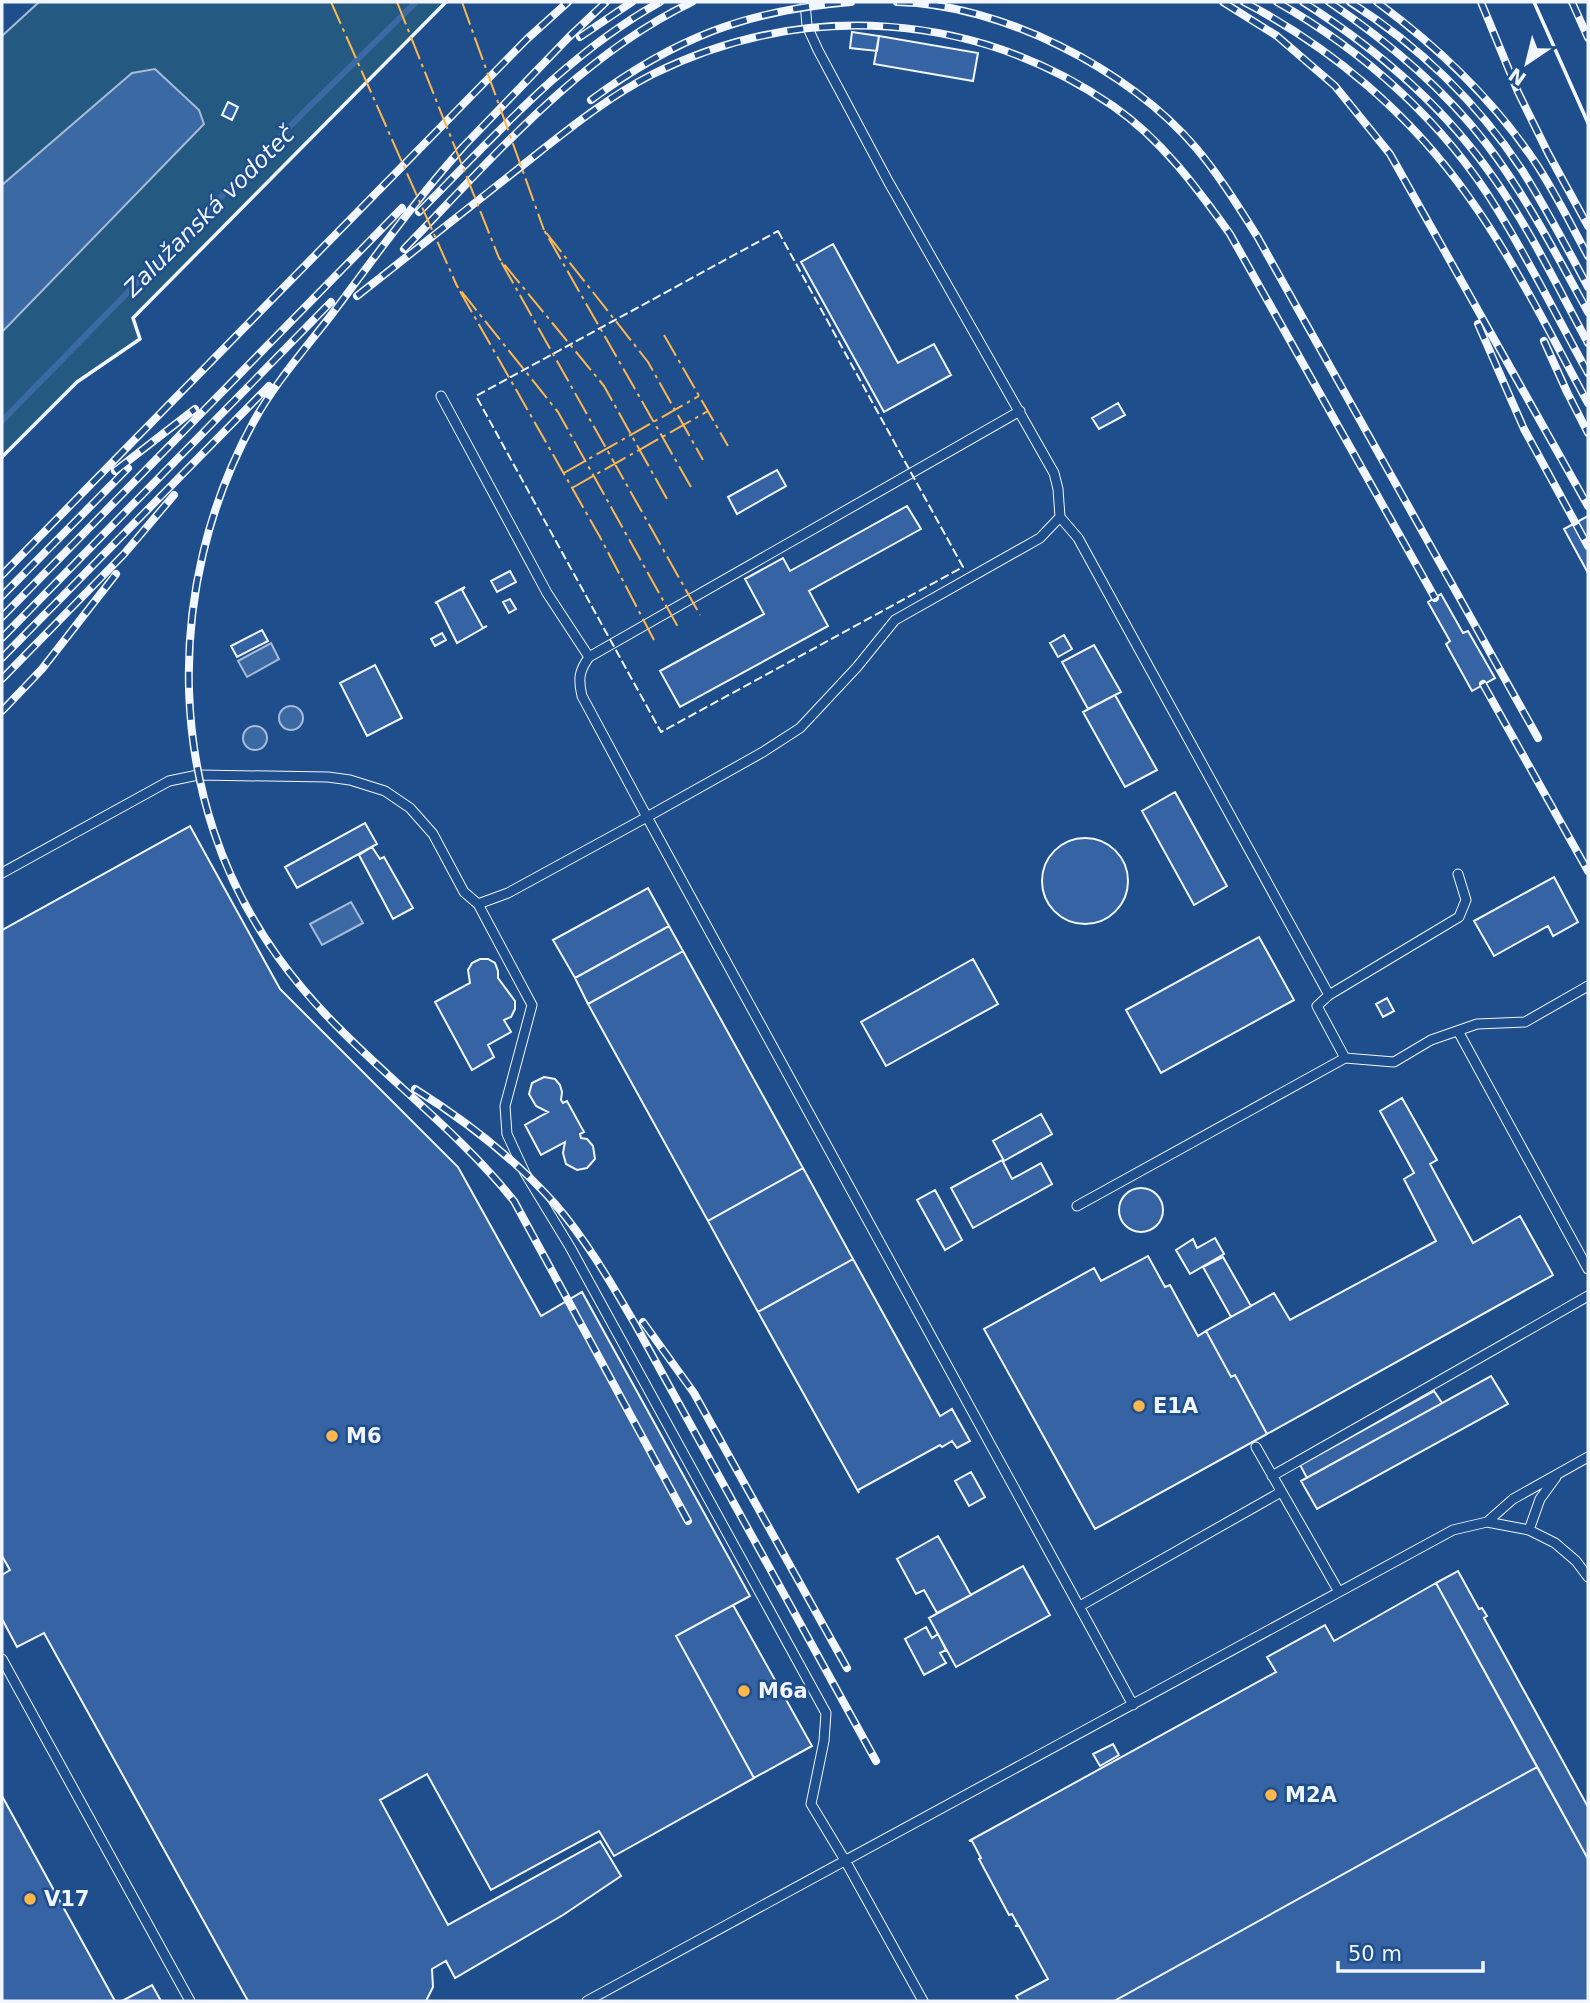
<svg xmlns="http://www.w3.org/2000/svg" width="1590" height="2003" font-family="'DejaVu Sans',sans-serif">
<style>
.green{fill:#245a82;stroke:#a8bbd7;stroke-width:2}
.water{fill:#3b69a3;stroke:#a8bbd7;stroke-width:2}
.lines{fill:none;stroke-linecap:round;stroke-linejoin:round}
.stream{stroke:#3b69a3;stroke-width:6}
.building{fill:#3563a3;stroke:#f2f6ff;stroke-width:2}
.service-casing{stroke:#f2f6ff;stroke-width:11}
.service{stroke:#1f4e8c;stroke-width:9}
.rail-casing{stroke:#f2f6ff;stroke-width:8}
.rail{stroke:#1f4e8c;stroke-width:5;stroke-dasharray:16;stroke-linecap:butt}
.fence{stroke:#f2f6ff;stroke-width:2;stroke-dasharray:9 3.5;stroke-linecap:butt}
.wall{stroke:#f2f6ff;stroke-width:3.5}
.power{stroke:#ffb74d;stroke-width:2;stroke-dasharray:24 5 3.5 5;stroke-linecap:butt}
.poi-dot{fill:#ffb74d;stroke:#1f4e8c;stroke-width:2.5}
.labels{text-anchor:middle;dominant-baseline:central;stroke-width:5;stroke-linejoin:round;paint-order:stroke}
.poi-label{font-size:21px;font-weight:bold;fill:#f2f6ff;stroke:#1f4e8c;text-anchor:start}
.water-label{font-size:23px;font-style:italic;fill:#f2f6ff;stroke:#1f4e8c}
</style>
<rect width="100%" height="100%" fill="#1f4e8c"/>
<path class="green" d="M39,2H446L133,318L140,339L77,382L2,457V36Z"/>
<path class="water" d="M155,69L199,110L204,124L2,332V185L132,73Z
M271,643L279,659L247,677L238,661Z
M279 718a12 12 0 1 1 24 0a12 12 0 1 1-24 0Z
M243 738a12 12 0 1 1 24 0a12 12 0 1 1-24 0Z
M351,902L363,923L322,945L310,924Z"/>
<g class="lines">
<path class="stream" d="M2,421L308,108L416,2"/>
</g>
<path class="building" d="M852,32L879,36L877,51L850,48Z
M879,36L978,53L973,81L874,64Z
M228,102L238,107L232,120L222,115Z
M833,244L898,363L934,344L951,375L884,412L801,262Z
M1118,403L1125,415L1099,429L1092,418Z
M777,470L786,486L737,514L728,497Z
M907,506L921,529L809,591L828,626L680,707L660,671L764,614L745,579L783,558L790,571Z
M1588,516V573L1564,529Z
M510,571L516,582L497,592L491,581Z
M465,587L462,590L483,628L487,626L457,643L437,603H435Z
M1441,594L1463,633L1468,631L1495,678L1472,691L1446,644L1450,641L1428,602Z
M510,599L516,609L509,613L503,602Z
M262,630L268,641L237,657L231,646Z
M442,633L446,640L435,646L431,639Z
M1064,635L1072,649L1058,657L1050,643Z
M1094,645L1121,692L1088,709L1062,662Z
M375,665L402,718L367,736L340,683Z
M1115,695L1157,770L1125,787L1083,712Z
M1175,792L1227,886L1194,905L1142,811Z
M365,823L377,844L297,888L285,867Z
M190,826L280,989L458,1167L541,1316L582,1292L750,1596L676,1636L754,1778L614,1856L599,1831L491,1890L427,1774L380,1800L448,1925L600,1841L621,1876L563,1915L455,1978L446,1961L432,1969L433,1987L426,2001H248L44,1633L17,1647L2,1619V1575L10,1570L2,1556V930Z
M1042 881a43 43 0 1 1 86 0a43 43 0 1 1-86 0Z
M372,847L380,859L384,857L413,908L393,919L359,855Z
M1554,877L1578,922L1553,936L1548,926L1494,956L1474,921Z
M648,888L669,926L575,978L553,940Z
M669,926L683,951L588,1004L575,978Z
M1259,937L1294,1000L1161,1073L1126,1010Z
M683,951L803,1168L708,1221L588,1004Z
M480,959H488L495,963L498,971V978L515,1001V1009L511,1017L504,1020L511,1032L488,1045L494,1057L472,1070L435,1002L470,983L468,970L472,963Z
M973,959L998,1004L886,1066L861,1022Z
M1387,998L1394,1011L1383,1017L1376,1004Z
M544,1077L555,1079L560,1085L562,1092L561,1100L563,1103L567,1101L584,1132L580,1134L581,1138L587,1139L593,1146L595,1159L587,1168L577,1170L566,1164L563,1153L565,1142L541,1155L525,1125L548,1112L536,1106L529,1094L532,1083Z
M1402,1098L1437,1160L1430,1164L1473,1243L1520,1216L1553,1275L1267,1434L1235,1375L1231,1377L1206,1331L1274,1293L1290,1320L1436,1241L1404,1179L1414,1173L1380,1111Z
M1041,1114L1052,1134L1004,1161L993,1141Z
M1002,1160L1012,1179L1041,1163L1052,1184L973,1228L951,1188Z
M803,1168L853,1259L758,1312L708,1221Z
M1119 1210a22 22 0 1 1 44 0a22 22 0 1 1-44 0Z
M935,1190L962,1240L945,1250L917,1200Z
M1215,1238L1224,1254L1190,1274L1176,1250L1193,1239L1197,1248Z
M1148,1256L1165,1287L1170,1285L1198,1336L1206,1331L1231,1377L1235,1375L1267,1434L1095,1529L984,1329L1094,1268L1101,1281Z
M1223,1257L1251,1306L1231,1317L1203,1267Z
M853,1259L940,1416L952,1409L970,1441L957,1448L952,1441L942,1447L940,1445L858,1490L859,1493L758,1312Z
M1491,1376L1508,1404L1317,1509L1301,1481Z
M1434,1391L1442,1403L1307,1478L1300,1465Z
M971,1472L985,1497L969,1506L955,1481Z
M938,1536L971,1595L937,1613L924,1590L916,1594L897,1559Z
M1023,1566L1050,1615L956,1667L929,1618Z
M1458,1571L1479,1609L1482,1608L1487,1616L1484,1618L1588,1807V1859L1436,1583Z
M1436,1583L1537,1767L1114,2001H1019L1016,1996L1048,1979L1019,1926H1015L1018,1925L1012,1914L1009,1915L979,1859L981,1858L972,1841H969L1276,1672L1267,1657L1325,1625L1334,1641Z
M733,1605L812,1746L754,1778L676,1636Z
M926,1627L932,1638L938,1634L946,1650L940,1653L946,1663L924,1675L905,1639Z
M1113,1744L1119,1755L1100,1766L1093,1754Z
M1537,1767L1588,1859V2001H1114Z
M2,1796L115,2001H2Z
M152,1985L161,2001H122Z"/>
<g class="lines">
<g class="service-casing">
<path id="service" d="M805,2L807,26L818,50L888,181L1054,473L1058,489L1060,517L1078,538L1329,995
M441,396L547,593L589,657
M1060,517L1040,538L895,620L857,667L800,728L763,752L647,817L1133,1705
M2,873L169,781L198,775L328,777L350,780L385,791L410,808L433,834L464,892L478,904L532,1005L505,1106L507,1134L525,1173L570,1247L826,1713L824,1741L811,1804L846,1862L923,2001
M1458,874L1466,900L1459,917L1329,995L1317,1006L1345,1058L1394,1062L1431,1040L1477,1024L1525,1022L1588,986
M478,904L508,893L647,817L582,696C578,679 579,671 589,657L1020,411
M1458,1031L1588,1269
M1077,1206L1345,1058
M1256,1447L1339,1592
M1272,1476L1588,1296
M1487,1522L1513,1499L1588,1457
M1529,1530L1540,1499L1556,1477
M1080,1606L1281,1492
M2,1659L190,2001
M587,2001L1453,1530L1487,1522L1529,1530L1555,1543L1576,1561L1588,1577"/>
</g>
<use href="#service" class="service"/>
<g class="rail-casing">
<path id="rail" d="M897,2C1001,4 1129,69 1196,148C1219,175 1238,206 1257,236L1538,738
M1223,2L1277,36L1335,86L1390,154L1588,506
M1244,2C1332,48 1410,114 1468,196C1514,260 1550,334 1588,403
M1277,2C1365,52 1444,122 1497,209C1530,262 1558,319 1588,373
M1303,2C1377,49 1443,105 1493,177C1530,229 1558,288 1588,343
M1329,2C1387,41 1442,87 1485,142C1525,194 1556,254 1588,312
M1350,2C1418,45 1478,103 1522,170C1546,208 1567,248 1588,287
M1377,2C1438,47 1492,98 1535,162C1555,192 1571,225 1588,256
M1481,2L1518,92L1548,153L1588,226
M1572,2L1588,38
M580,37L632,2
M591,100C675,38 747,10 851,2
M464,146C416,199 375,257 332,314C305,349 275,383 254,421C162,588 165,801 278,957C344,1050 443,1112 514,1201L688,1521
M459,151L569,37L606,2
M419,212C495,136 565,55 660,2
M404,249C492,159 576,58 692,2
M357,296C413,252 468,208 523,165C565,132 606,98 653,74C803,0 975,11 1113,106C1161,139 1197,188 1230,234L1435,598
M1478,324L1524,429L1588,546
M1544,341L1567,392L1588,433
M115,471L195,409
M2,575L527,39L568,2
M2,596L128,468
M2,617L402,208
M2,638L331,302
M2,658L269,386
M2,679L124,554L174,495
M1483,684L1588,871
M2,711L42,669L116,574
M415,1089C466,1121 515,1159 555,1204C587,1241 611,1283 635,1324L876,1761
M643,1322L694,1393L847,1668"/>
</g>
<use href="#rail" class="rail"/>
<path class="fence" d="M778,231L963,567L661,732L476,396Z"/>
<path class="wall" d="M1534,2L1588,123
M2,457L77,382L140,339L133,318L446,2"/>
<path class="power" d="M331,2L457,286
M397,2L499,258
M462,2L544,230
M664,335L728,446
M564,473L699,396
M691,487L544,230L648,362L703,460
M572,488L708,411
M667,499L604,386L499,258L700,615
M654,640L600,537L457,286L558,412L678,627"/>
</g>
<g class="poi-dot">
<circle cx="1139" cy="1406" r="7"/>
<circle cx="332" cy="1436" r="7"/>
<circle cx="744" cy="1691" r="7"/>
<circle cx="1271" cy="1795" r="7"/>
<circle cx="30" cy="1899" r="7"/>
</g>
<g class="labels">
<g class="poi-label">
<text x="1153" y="1406">E1A</text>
<text x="346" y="1436">M6</text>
<text x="758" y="1691">M6a</text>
<text x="1285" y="1795">M2A</text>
<text x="44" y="1899">V17</text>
</g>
<g class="water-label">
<text transform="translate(209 211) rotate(-45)">Zalužanská vodoteč</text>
</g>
</g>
<rect width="1590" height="2003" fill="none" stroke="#f2f6ff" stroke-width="7"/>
<g transform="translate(1527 63) rotate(215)" stroke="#1f4e8c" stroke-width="5" paint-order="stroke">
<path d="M0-5L12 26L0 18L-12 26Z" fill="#f2f6ff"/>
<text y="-10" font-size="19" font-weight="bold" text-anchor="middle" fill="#f2f6ff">N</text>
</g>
<path d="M1338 1961v10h145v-10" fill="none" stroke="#f2f6ff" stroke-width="3.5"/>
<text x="1348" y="1961" font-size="21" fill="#f2f6ff" stroke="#1f4e8c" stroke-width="5" paint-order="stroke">50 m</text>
</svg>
